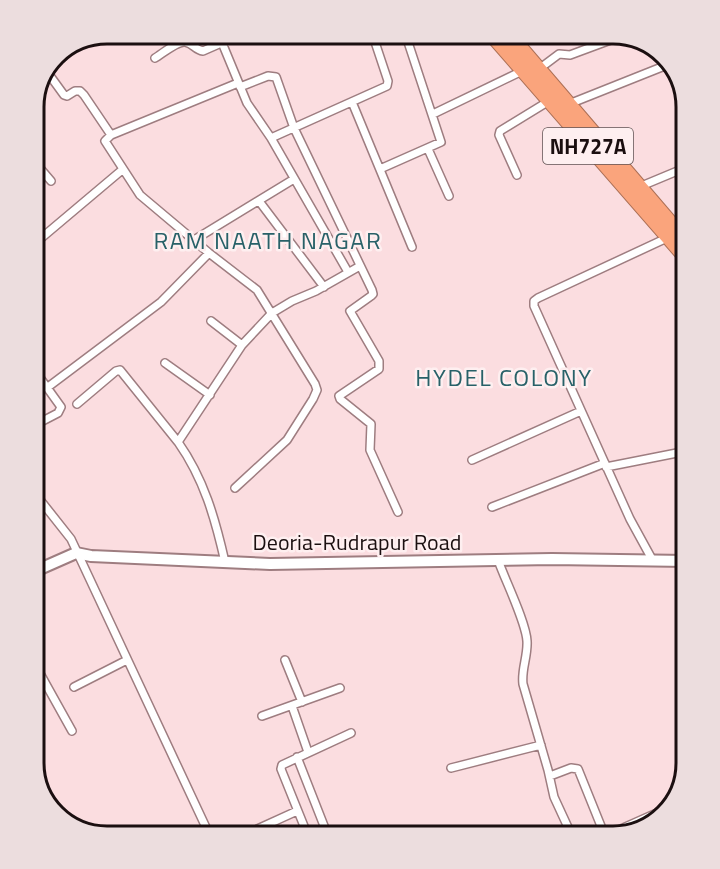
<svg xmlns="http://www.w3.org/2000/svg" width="720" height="869" font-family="'Titillium Web',sans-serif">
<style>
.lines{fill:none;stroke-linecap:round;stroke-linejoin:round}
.street-casing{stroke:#9e7d80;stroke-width:10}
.secondary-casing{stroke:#9e7d80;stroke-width:14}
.highway-casing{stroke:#ac7056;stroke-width:16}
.street{stroke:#fff;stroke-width:7}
.secondary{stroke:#fff;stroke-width:10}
.highway{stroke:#faa47c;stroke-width:14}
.labels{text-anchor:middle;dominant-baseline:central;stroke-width:5;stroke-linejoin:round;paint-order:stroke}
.shield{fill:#feeff0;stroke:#5f5253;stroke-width:1.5}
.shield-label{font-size:21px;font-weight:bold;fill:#1b0f10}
.street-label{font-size:22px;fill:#1b0f10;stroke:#feeff0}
.neighbourhood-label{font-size:24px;letter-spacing:1.5px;fill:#286168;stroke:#feeff0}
.rim{fill:none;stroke:#1b0f10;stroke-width:3}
</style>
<rect width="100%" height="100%" fill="#fbdde0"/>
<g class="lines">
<g class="street-casing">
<path id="street" d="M218,33L247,103L271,138L348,272
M155,58C162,54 177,41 185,42C193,43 195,50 203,51L244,33
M539,69L559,54L570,55L624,35
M48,73L64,95L67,96L75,91H80L84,95L111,135
M240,87L268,76L276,77L294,128L372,290L373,294L371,296L350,311L379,361V369L339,396L340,399L371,424L370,450L398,512
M352,102L412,247
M569,104L672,63
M433,114L522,71
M271,138L387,86L388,81L372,33
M428,149L449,196
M33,165L39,167L51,181
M380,169L441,142L405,33
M517,175L499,135L500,131L549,101
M639,187L687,167
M259,201L324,287
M194,240L294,179
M33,245L122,170
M211,321L242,345
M165,363L210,395
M48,387L161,302L209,253
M77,404L116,371L120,370L178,442
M33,426L58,413L61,407L33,368
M472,460L581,411
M606,467L687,451
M235,488L287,440L313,399L317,390L315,384L257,290L209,253L140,195L105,141L111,135L238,83
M33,491L71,539L210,836
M492,507L605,463
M498,560C505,580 526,622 527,641C528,656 521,670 523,684L548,770L554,797L572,836
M653,561L630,519L534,306V301L538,298L669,237
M225,562C215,518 204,479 178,442L242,345L272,313L292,301L316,291L360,266
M285,660L302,702
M33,661L72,731
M74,687L127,660
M292,706L308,752
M262,716L340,688
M297,757L328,836
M451,768L541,745
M550,776L571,768L578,769L605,836
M106,836L123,832L127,836
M242,836L297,811
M308,836L281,769L282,765L351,733
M605,836L668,808"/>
</g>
<g class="secondary-casing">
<path id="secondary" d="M33,576L42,568L76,553L91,556L270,564L552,559L687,561"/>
</g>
<g class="highway-casing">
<path id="highway" d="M490,33L687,259
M508,33L687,242"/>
</g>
<use href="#street" class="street"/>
<use href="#secondary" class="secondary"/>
<use href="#highway" class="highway"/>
</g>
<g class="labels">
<rect class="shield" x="543" y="128" width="90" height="36" rx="4.5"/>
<g class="shield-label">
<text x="588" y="146">NH727A</text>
</g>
<g class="street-label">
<text x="357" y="542">Deoria-Rudrapur Road</text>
</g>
<g class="neighbourhood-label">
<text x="268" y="240">RAM NAATH NAGAR</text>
<text x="504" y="377">HYDEL COLONY</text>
</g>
</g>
<path d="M0 0H720V869H0ZM107 44H613A63 63 0 0 1 676 107V763A63 63 0 0 1 613 826H107A63 63 0 0 1 44 763V107A63 63 0 0 1 107 44Z" fill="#ecddde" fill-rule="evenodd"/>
<path class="rim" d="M107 44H613A63 63 0 0 1 676 107V763A63 63 0 0 1 613 826H107A63 63 0 0 1 44 763V107A63 63 0 0 1 107 44Z"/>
</svg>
